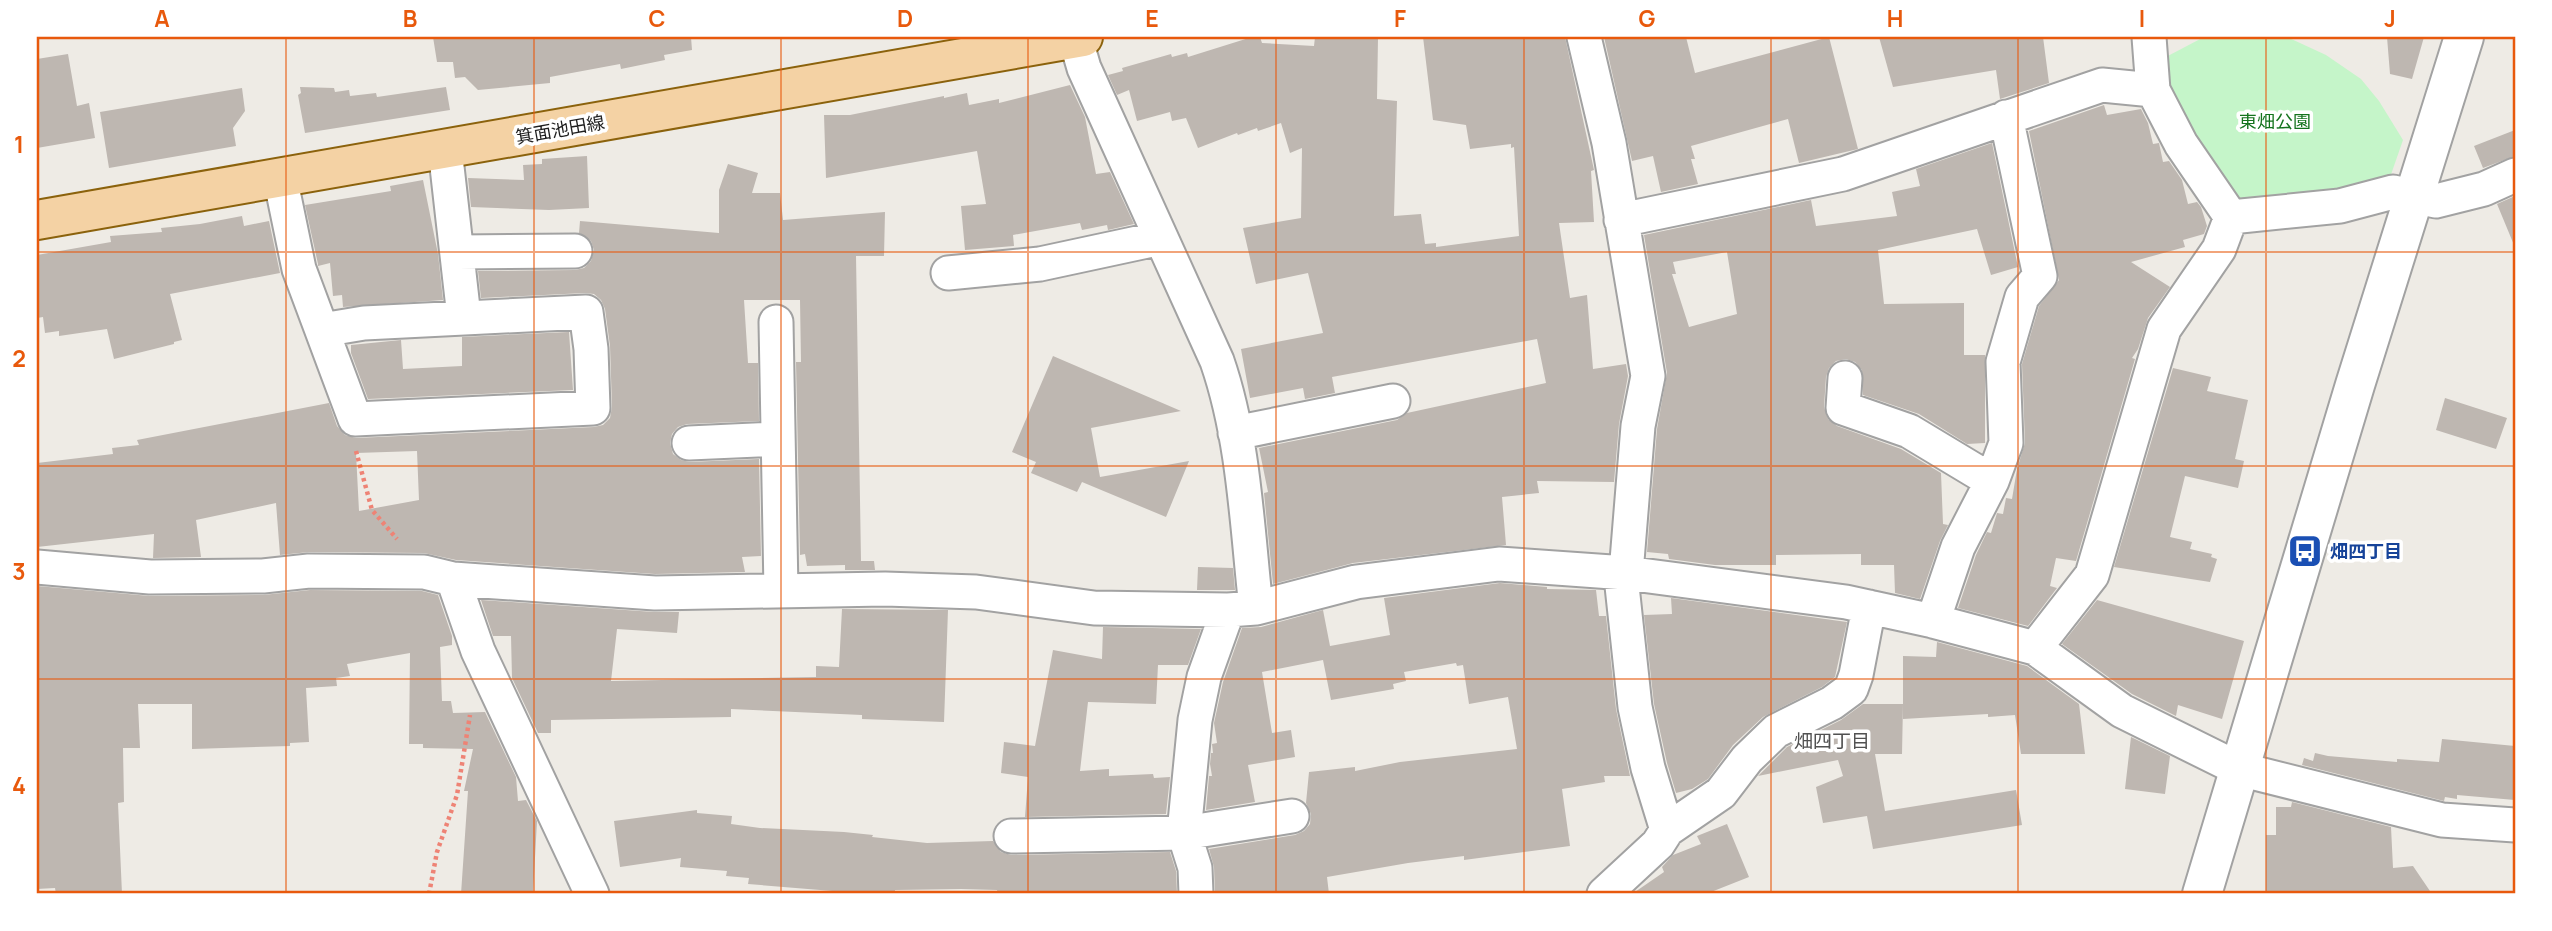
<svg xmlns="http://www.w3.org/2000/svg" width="2552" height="931" font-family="Manrope,'Noto Sans JP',sans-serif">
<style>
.park{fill:#c5f5c9}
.building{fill:#beb7b1;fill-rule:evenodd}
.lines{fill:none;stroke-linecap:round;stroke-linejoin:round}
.minor-casing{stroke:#a2a2a2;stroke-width:37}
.tertiary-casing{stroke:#a2a2a2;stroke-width:42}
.primary-casing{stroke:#8b620c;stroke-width:42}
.path{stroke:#ee8375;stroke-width:4.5;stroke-dasharray:3.5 3.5;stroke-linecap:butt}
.minor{stroke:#fff;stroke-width:33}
.tertiary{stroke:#fff;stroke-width:38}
.primary{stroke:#f4d2a4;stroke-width:38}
.grid{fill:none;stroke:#e8590c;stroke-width:2;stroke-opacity:0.55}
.labels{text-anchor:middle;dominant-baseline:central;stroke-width:7;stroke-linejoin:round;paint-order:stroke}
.park-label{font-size:18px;fill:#14731d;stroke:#fff}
.street-label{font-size:18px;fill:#1e1e1e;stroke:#fff}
.transit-label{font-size:18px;font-weight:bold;fill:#164399;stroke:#fff;text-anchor:start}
.neighbourhood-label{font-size:19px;fill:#515151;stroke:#fff}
.neatline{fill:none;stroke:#e8590c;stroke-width:2.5}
.grid-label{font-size:23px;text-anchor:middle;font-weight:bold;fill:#e8590c}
</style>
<rect width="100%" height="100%" fill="#eeebe5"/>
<path class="park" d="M2204,37H2287L2326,55L2361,79L2379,101L2403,140L2387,186L2236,203L2173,110L2164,58Z"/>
<path class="building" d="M433,37H691L692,50L664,55L665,60L621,69L620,64L550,77V83L478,90L465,77L455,78L453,62H437Z
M1252,37H1260L1262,43L1314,46L1315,37L1378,38L1377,99L1397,101L1394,216L1421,214L1425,244L1436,243V247L1519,236L1514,147L1511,148V144L1470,149L1466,125L1433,120L1423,37H1565L1594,170L1591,171L1594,222L1559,223L1570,298L1587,295L1593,369L1626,364L1628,376L1619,424L1614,482L1537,481L1539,493L1502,497L1506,545L1353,563L1273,584L1264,493L1268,492L1259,448L1397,420L1407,413L1546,383L1537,339L1332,377L1335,393L1305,399L1303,388L1250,398L1241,349L1323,333L1308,273L1256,284L1243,228L1301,218L1302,148L1290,153L1281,123L1258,131L1257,128L1238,135L1237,133L1198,148L1186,118L1172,121L1170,112L1137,121L1129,90L1117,95L1108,75L1123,71L1122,68L1171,54L1172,57L1187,53L1188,57Z
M1604,37H1686L1695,73L1829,37L1858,149L1799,163L1788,119L1691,146L1695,159H1691L1698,184L1661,192L1653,156L1632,161Z
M1879,37H2043L2049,83L2000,99L1996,70L1893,87Z
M2387,37H2424L2412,79L2390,74Z
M68,54L77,106L89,103L95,138L37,148V59Z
M1070,85L1085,117L1096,174L1110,172L1134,224L1108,230L1107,225L1082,230L1080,223L1013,235L1014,246L965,250L961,206L986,204L977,151L826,178L824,115H850L944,96V98L967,93L969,105L999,99V103Z
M300,87L334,88L335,92L349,90L350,96L376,93L377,97L446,87L450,110L305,133L298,95L301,93Z
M242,88L245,111L233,128L236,146L109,168L100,112Z
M2104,105L2107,115L2141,109L2148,123L2153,144L2159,143L2163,162L2169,161L2182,180L2188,204L2197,202L2201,207L2207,226L2204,234L2183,240L2185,247L2131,262L2170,287L2148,318L2138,349L2132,358L2135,359L2076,561L2056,558L2050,586L2057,588L2028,626L1958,608L1976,555L1987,532L1991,533L1997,513L2003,514L2006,498L2012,499L2017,469L2025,443L2022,364L2039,306L2059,280L2029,131Z
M2515,130V156L2483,168L2474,146Z
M1992,143L2018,267L1991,275L1977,229L1878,250L1884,304L1964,303V355H1985V443L1967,444L1919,414L1863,395L1862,370L1855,362L1846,359L1836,361L1829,368L1826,377L1824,407L1828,419L1837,426L1901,449L1941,473L1943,524L1948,525L1940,541L1920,599L1895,593L1894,565H1861V554L1776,555V565H1715L1669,559L1668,554L1647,552L1657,429L1667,373L1644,235L1811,200L1816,226L1897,216L1892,192L1920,186L1916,169ZM1727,252L1737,314L1689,327L1672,274H1676L1673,262Z
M587,156L589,208L549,210L471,207L468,178L524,180L523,165L542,164V159Z
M728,164L758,173L752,193H780L783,220L885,212L884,256H856L861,561H874L875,570H845V565L807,566L805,554L800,555L796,362H801L800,300H744L748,363H758L759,421L687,424L678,427L672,434L670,443L673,454L681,460L689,462L759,459L761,556L742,557L745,572L655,574L456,560L424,553L309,552L280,555L276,503L196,520L201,557L153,558L154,534L37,547V463L113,454L112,448L139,445L137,440L329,403L337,426L345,435L356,438L594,427L603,425L610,418L612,407L610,346L605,309L601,300L594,294L585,293L481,298L478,271L575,270L584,268L591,261L594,250L591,241L579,233L580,221L719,233V190ZM417,451L419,500L359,511L356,453Z
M423,180L438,254L443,300L343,307L342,295L333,296L330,263L318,266V264L305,205L391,191L390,186Z
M2515,196V245H2514L2497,204Z
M242,216L244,226L269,221L280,273L170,294L182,340L174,342V344L114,359L107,329L59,336V331L45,333L43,317L37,318V255L111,242L110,236L162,232L161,228L200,224Z
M569,332L573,390L368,399L351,353V345L401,340L403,369L462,366V337Z
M1053,356L1181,411L1091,428L1100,477L1189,461L1166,517L1082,482L1077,492L1031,473L1036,462L1012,452Z
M2173,368L2211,377L2207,391L2248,400L2235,459L2244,461L2238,488L2185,476L2170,537L2192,542L2190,549L2212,554L2211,557L2217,559L2210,582L2114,567Z
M2445,398L2507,418L2496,449L2436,430Z
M1198,567L1233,568L1235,590H1197Z
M1500,583L1547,587V589L1596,590L1599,616H1606L1616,709L1630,776H1604L1605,782L1562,789L1570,846L1464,860V856L1408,863L1327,877L1329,894H1215L1214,867L1209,849L1295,835L1304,831L1310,824L1311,814L1306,803L1309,772L1355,767V771L1400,762L1517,749L1508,697L1469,704L1463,665L1457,666L1456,663L1404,672L1406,681L1393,684L1394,689L1331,700L1323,660L1262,672L1272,733L1291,730L1295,757L1248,765L1255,802L1206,810L1209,776H1212L1210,764L1211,753H1213L1212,744L1217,743L1214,723L1223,682L1242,628L1261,627L1323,610L1330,646L1390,635L1384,598Z
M37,586L150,596L263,595L310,590L422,591L438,595L452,636V645L440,647L442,701H451L453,713L485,712L516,777L518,801L526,800L537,821L533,894H461L468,791H464L473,749L423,748V744H409L410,653L347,664L350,676L336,678L337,686L306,688L309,742L290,743V746L192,749V704H138L140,748H123L124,802L118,803L122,894H56L55,888L37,889Z
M1671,598L1847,622L1835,677L1822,687L1763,717L1733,745L1708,779L1692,789L1676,793L1667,763L1654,704L1644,615L1672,614Z
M481,600L654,612H679L677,633L617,629L611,681L816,677V666L839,667L842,609L948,610L944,722L862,719V715L731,709V717L551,720V733H538L512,678L511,636H493Z
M2097,600L2244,641L2222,719L2178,705L2176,716L2132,694L2062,644Z
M1103,627L1201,629L1188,665H1158L1156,704L1088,702L1080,771L1109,769V776L1153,774L1154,778L1170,777L1166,814L1025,817L1028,777L1001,773L1004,742L1035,746L1053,650L1102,659Z
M1937,642L2027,666L2079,704L2085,754H2021L2015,715L1988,717V714L1903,719V656L1936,657Z
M1863,704H1903L1902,754H1875L1885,811L2016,790L2022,825L1873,849L1867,816L1823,823L1816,787L1843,776L1838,760L1758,776L1787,747L1841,720Z
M2131,737L2170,756L2165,794L2125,789Z
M2442,739L2515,746V800L2457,795V799L2445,797L2444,801L2302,765L2304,758L2313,761L2315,753L2328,756L2397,762V759L2439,762Z
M2292,802L2391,827L2393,868L2413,866L2432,894H2266V835H2276V807H2291Z
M697,810V813L732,816L731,824L760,828L844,832L873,835L872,837L927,843L993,841L1001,852L1011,855L1170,852L1176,871L1177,894H998L997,890L961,889L895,890V894H869L748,884L749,878L726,876L727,871L680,867L681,858L620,867L614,821Z
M1727,824L1749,877L1706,894H1632L1664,872L1662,867L1673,855L1701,844L1697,836Z"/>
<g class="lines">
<g class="minor-casing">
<path id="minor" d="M1075,37L1084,68L1217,361C1244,439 1247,526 1256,608
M1584,37L1609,143L1648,376L1638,426L1626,573L1622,586L1635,707L1648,768L1667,830
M2149,37L2153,90
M445,149L464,317
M280,177L299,269L355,419L593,408L591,349L586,312L364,323L322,330
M2231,217L2340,206L2393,192L2436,201L2484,189L2515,175
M1621,220L1843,174L2102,85L2153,90L2181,144L2231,217L2219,249L2164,329L2092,575L2035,648
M458,252L575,251
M948,273L1040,264L1161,238
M776,322L781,591
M1845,378L1843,408L1909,431L1992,481
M1235,433L1393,401
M689,443L778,439
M37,567L150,577L263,576L309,571L424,572L453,579L655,593L885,589L976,592L1094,608L1228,610L1256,608L1356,582L1499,564L1626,573L1846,602L1933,621L2035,648L2122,711L2239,769L2442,820L2515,825
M453,579L478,651L592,894
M1933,621L1958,547L1992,481L2006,443L2003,362L2022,297L2040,276L2006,117
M1011,836L1184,833L1292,816
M1196,894L1195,868L1184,833L1195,720L1204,677L1228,610
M1604,894L1658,844L1667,830L1721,793L1747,759L1776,731L1832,703L1851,689L1856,675L1869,607"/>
</g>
<g class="tertiary-casing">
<path id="tertiary" d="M2202,894L2355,385L2464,37"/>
</g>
<g class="primary-casing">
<path id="primary" d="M37,220L1083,37"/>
</g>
<path class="path" d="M356,451L372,510L397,539
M429,894L437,852L457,795L470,715"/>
<use href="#minor" class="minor"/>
<use href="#tertiary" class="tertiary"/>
<use href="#primary" class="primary"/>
</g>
<path class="grid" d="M286,37V894M534,37V894M781,37V894M1028,37V894M1276,37V894M1524,37V894M1771,37V894M2018,37V894M2266,37V894M37,252H2515M37,466H2515M37,679H2515"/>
<defs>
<g id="bus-square" transform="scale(1.75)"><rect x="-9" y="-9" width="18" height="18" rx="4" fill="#1a4fb4" stroke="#fff"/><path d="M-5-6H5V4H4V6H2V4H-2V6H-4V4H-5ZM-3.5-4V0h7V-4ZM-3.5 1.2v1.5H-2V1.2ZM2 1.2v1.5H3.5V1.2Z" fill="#fff"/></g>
</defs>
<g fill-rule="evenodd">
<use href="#bus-square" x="2305" y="551"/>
</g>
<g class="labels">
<g class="park-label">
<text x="2275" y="121">東畑公園</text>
</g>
<g class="street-label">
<text transform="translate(560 129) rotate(-10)">箕面池田線</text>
</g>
<g class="transit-label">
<text x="2330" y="551">畑四丁目</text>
</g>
<g class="neighbourhood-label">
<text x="1832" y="741">畑四丁目</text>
</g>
</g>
<rect width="2552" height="931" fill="none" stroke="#ffffff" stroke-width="77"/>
<rect x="38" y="38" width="2476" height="854" class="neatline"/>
<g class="grid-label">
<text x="162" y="27">A</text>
<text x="410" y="27">B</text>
<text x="657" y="27">C</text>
<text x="905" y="27">D</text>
<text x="1152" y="27">E</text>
<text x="1400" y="27">F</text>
<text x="1647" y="27">G</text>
<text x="1895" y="27">H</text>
<text x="2142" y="27">I</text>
<text x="2390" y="27">J</text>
<text x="19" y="153">1</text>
<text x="19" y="367">2</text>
<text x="19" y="580">3</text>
<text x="19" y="794">4</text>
</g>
</svg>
